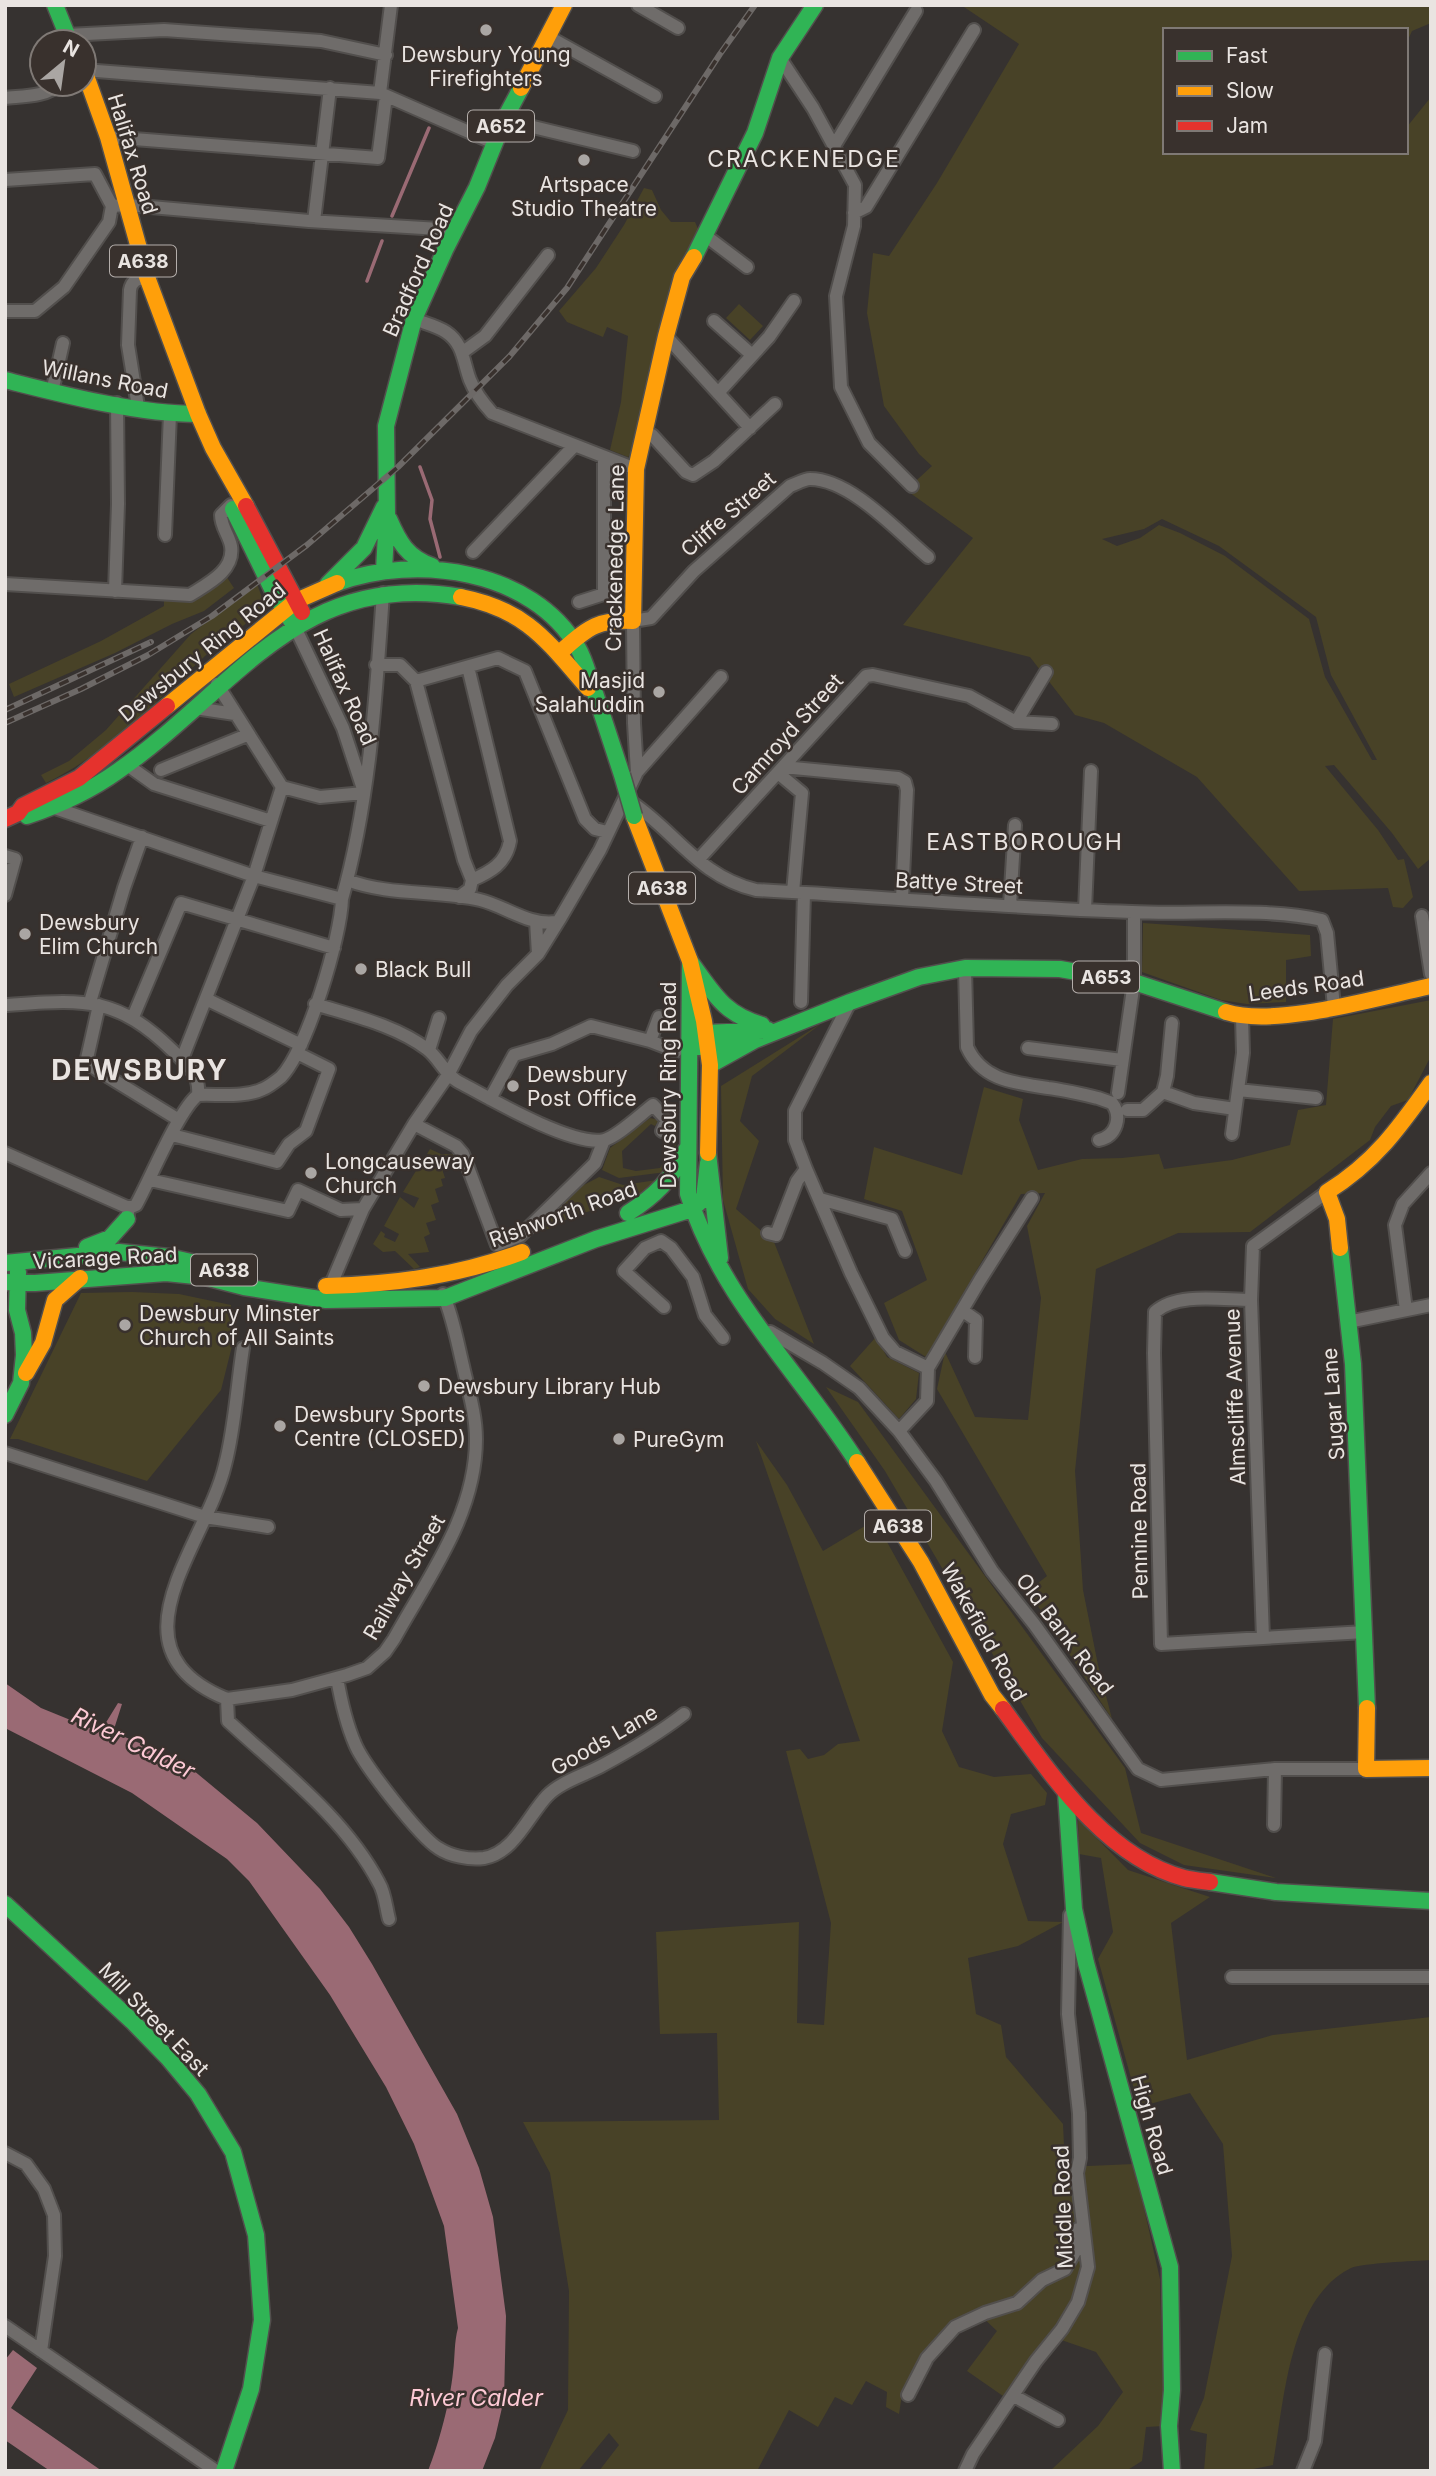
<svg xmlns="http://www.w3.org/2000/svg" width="1436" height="2476" font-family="Inter,sans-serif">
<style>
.green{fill:#484227;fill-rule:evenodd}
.water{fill:#9a6a74}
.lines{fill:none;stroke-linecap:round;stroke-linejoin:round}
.stream{stroke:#9a6a74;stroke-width:3.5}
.street-casing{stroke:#524f4d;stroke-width:16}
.fast-casing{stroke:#524f4d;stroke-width:19}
.slow-casing{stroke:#524f4d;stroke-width:19}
.jam-casing{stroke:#524f4d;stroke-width:19}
.street{stroke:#6f6c6a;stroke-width:12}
.fast{stroke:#30b455;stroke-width:16}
.slow{stroke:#ff9f0a;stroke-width:16}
.jam{stroke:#e5322d;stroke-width:16}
.rail-casing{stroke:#6d6967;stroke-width:6}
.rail{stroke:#39312d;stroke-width:3.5;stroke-dasharray:10;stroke-linecap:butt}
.fast-bridge-casing{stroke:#524f4d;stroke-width:19;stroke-linecap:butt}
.fast-bridge{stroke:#30b455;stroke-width:16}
.poi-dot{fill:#aaa6a3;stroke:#39312d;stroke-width:2.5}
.labels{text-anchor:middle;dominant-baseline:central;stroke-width:5;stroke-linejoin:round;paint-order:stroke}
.shield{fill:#39312d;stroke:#b4aeab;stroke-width:2}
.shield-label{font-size:19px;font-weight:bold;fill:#e9e4e1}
.poi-label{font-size:21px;fill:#e9e4e1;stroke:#39312d;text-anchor:start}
.street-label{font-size:21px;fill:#e9e4e1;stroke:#39312d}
.neighbourhood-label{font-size:23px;letter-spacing:2px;fill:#e9e4e1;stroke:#39312d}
.water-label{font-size:23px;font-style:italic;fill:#fdcad5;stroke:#39312d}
.district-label{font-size:28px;font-weight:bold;letter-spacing:2px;fill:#e9e4e1;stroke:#39312d}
</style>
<rect width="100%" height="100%" fill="#363230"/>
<path class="green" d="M961,5H1431V23L1412,31L1406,44V30H1165V152H1406V128L1431,97V858L1418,869L1392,833L1334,765L1325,766L1378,830L1398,860L1404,859L1413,897L1403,908L1393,907L1388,888L1299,891L1197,777L1104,723L1075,715L1030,657L903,625L973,538L906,490L932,466L919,454L884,406L867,313L873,253L889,256L937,183L1019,44ZM1162,519L1219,546L1316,617L1331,675L1377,760H1372L1325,677L1309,619L1225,556L1180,533L1159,525L1140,538L1117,546L1102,539L1144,529Z
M644,188L652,190L661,210L671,222H695L699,231L681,268L635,449L628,457L610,450L621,402L628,336L607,327L603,337L567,322L559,311L596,268L624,225Z
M739,304L763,326L750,340L726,318Z
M226,576L234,588L204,611L172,624L115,653L14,697L9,684L101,641L164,606V599L193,600Z
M257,584L263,600C259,620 233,631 218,644C163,694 114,750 46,783L41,775L69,761L106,730L191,634Z
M1143,923L1310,935L1311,956L1286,960V1002L1247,1004L1221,1000L1142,972Z
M1431,1000V1056L1408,1100L1391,1106L1375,1127L1370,1140L1250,1232L1178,1233L1096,1269L1075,1471L1083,1590L1098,1665L1112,1719L1028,1591L1047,1576L937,1389L945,1352L975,1417L1028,1420L1041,1298L1027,1226L1045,1193L1021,1194L926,1357L899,1340L884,1303L927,1280L902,1211L864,1199L874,1147L962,1175L984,1087L1023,1099L1019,1120L1038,1170L1082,1159L1122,1158L1159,1154L1164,1169L1232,1160L1290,1145L1298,1110L1326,1105L1333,1019Z
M822,1023L752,1076L740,1121L759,1141L736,1209L774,1242L814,1344L775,1319L748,1289L723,1200L721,1086Z
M650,1118L659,1120L655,1126L651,1124L622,1151L623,1168L636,1171L660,1168L675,1144L663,1140L672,1126L676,1128L673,1134C681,1148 672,1159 666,1172L619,1178L602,1170L610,1148Z
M430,1149L441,1154H452L459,1163L442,1169L445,1178L441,1179L443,1186L435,1189L439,1202L431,1205L436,1220L426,1223L430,1234L424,1237L429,1252L408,1254L420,1267L414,1269L395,1251L383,1252L373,1244L381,1231L385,1234L384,1237L395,1242L399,1234L384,1226L400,1197L414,1208L419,1198L403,1192L422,1161L427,1166L435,1163L433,1155L427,1154Z
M599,1177L623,1185L657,1180L644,1194L571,1217L551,1228L533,1233L578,1188Z
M132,1292L179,1294L231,1305L233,1342L221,1390L147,1481L18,1439H10L81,1293Z
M876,1337L887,1357L919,1373L916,1399L899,1419L850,1366Z
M826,1387L858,1402L1125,1768L1141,1833L1276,1878L1184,1865L1140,1843L1042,1738L885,1471Z
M756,1441L787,1485L823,1551L875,1520L953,1662L942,1731L959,1767L994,1777L1031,1774L1047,1793L1045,1805L1011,1814L1003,1844L1028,1921L1063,1922L1018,1946L968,1958L976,2014L1001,2025L1006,2057L1063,2124L1065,2167L1134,2164L1160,2279L1164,2426L1146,2427L1142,2461L1126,2471H1050L1098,2426L1123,2392L1096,2352L1047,2335L1003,2396L967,2371L997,2331L976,2311L922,2358L903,2388L899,2414L886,2407L887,2392L866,2381L852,2405L835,2397L818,2427L789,2410L757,2471H599L619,2445L609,2433L578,2471H539L568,2410L569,2291L550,2173L523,2122L719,2120L717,2033L660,2034L656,1932L799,1922L797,2023L824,2025L831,1923L786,1751L800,1749L808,1759L824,1755L838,1744L860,1741Z
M1078,1819L1128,1870L1210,1897L1171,1923L1187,2060L1273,2035L1431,2017V2260C1414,2261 1363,2263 1351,2268C1288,2299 1284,2404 1273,2465L1243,2471H1204L1207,2434L1190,2430L1204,2398L1232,2256L1223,2144L1190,2093L1139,2107L1098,1959L1113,1932L1101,1858L1079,1854Z"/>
<path class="water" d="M5,1683L41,1708L95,1730L102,1729L118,1703L122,1704L115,1726V1733L176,1758L193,1770L257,1823L320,1889L349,1927L372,1964L457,2114L479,2168L493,2217L506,2316L504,2399L495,2438L482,2471H428C439,2443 450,2402 453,2372C455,2357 454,2342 458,2328L444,2226L414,2144L386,2087L330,1995L249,1881L227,1859L132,1793L5,1728Z
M13,2350L37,2368L11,2408L102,2471H50L5,2440V2360Z"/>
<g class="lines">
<path class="stream" d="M392,216L429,128
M367,281L382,241
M420,467L432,500L430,519L440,557"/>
<g class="street-casing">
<path id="street" d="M638,5L678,28
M67,35L164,30L321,41L386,55
M547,36L655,96
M780,58L813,108L855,185L854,226L836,296L841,387L869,443L912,486
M84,70L380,93L494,143
M380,93L391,5
M5,98C22,96 47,97 59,84
M504,120L633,151
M108,137L378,158L386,96
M834,146L916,11
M5,180L95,174L112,206L109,222L64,287L35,311H5
M112,206L128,205L309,221L456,230
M854,213L866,207L974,30
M314,221L330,88
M706,236L747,267
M414,319C424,323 437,326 446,332C464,344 463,362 470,380C475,393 483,403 492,413L636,469
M714,321L752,355
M666,336L750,428
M463,352L485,336L548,255
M52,392L63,343
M718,393L769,337L794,301
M138,407L128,345L130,290C132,280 137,279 147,277
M643,436L652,435L686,472L693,475L714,461L775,404
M165,535L170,414
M473,552L574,446
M5,584L190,595C207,584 235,571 231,546C229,535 221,527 221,515L231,505
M115,591L118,504L117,403
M579,602L604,594V458
M294,625L343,728L362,786
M376,665H400L416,681L464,860L472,880L470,889L459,897
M468,667L510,841C506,864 490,872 472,880
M416,681L498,658L525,671L585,819L595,829L607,832
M217,684L282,787L320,797L364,793
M195,708L235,714
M1016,722L1046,672
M126,764L154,784L271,821
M783,767L898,778L905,782L907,790L902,899
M161,770L247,735
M637,772L721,677
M778,773L802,793L793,892
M631,802C676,832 698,876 756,890C881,897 1006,908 1132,912C1195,915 1260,907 1322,920L1327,933L1334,1007
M55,808L254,876L342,899
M5,856L15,859L5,895
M698,860L866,676L873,675L969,696L1016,722L1052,724
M347,880C389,896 436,890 480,900C505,906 529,926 556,922
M1010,905L1015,825
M1085,910L1091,771
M1422,916L1431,974
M536,921L538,954
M965,968L967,1047C982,1081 1016,1083 1048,1088C1065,1090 1081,1094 1098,1098L1112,1103C1122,1116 1117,1136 1099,1140
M206,999L301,1045
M90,1002L124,888L142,837
M801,1002L804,893
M850,1002L795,1111V1140L806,1169L851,1273L883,1338L895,1352L928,1368
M315,1004C353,1016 395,1025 427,1049C439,1058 444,1073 457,1081C487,1097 572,1147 604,1140C617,1137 641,1114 653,1105L667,1120L662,1131
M5,1005C81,1000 115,994 173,1051C187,1065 200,1073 198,1095
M99,1005L86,1063L179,1120
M133,1017L181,903L334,948
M650,1041L659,1017
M1028,1048L1122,1060
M429,1050L439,1018
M182,1059L254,876L282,787
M1238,1090L1316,1098
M1163,1092L1194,1103L1235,1109
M1118,1093L1134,982V913
M198,1095C218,1094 244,1098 263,1089C268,1087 276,1081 281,1077C307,1050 341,937 342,899C370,800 376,695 383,593
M490,1099L514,1055L552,1044L591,1026L650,1041L676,1051
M1127,1110H1143L1163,1092L1167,1076L1172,1023
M414,1124L456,1146L463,1154L497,1245L520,1236L591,1167L595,1163L604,1140
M1232,1134L1243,1053L1242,1017
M172,1135L277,1162L289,1144L306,1131L329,1069L297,1053
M5,1153L129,1208
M150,1180L288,1211L298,1190L341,1210L363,1209
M820,1199L892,1219L905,1251
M126,1222L129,1208L136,1205C150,1180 179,1109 198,1095
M768,1233L776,1235L797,1181L806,1169
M330,1287L363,1209L414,1124L448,1075L471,1031L507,985L538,954L561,917L600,850L637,772L634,723L633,621L651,618L694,571L790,486C796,484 804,479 810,479C851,479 898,532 928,557
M1251,1300C1222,1300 1177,1292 1155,1312L1154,1353L1161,1644L1365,1632
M664,1307L624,1271L645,1248L661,1241L671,1248L693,1277L705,1315L723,1338
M1406,1310L1395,1225L1403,1204L1431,1173
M963,1311L976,1320L975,1357
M1348,1322L1431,1305
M770,1332L823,1363L859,1388L899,1431L936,1481L992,1571L1034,1624L1138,1769L1161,1780L1275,1769H1366
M899,1431L927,1401L928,1368L980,1280L1032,1198
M5,1453L205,1517L268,1527
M1263,1638L1251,1300L1253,1246L1327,1192
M337,1678C341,1701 346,1723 355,1744C363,1764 420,1837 438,1848C450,1856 469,1860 484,1858C514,1853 528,1816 547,1796C560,1782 585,1775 603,1765C631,1750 658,1734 684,1714
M227,1699L292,1690L347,1675L367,1668L385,1652L394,1639C429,1576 476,1514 476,1439C476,1414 468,1389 463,1366C457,1341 453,1317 443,1294
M227,1699C104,1649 206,1546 225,1465C235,1427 237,1386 243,1348
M227,1699L228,1721C281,1770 345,1818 379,1883C385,1893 386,1908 389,1919
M1274,1825L1275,1769
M1232,1977H1431
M5,2153L26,2164L44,2189L54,2215L55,2256L41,2351
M5,2326L216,2471
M908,2395L927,2358L955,2327L985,2313L1017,2303L1042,2280L1065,2269L1077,2248L1078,2229
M1014,2396L1058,2420
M965,2471L973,2454L1036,2361L1062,2329L1078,2302L1088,2267L1077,2173L1080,2158L1079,2113L1068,2014L1070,1915
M1303,2471L1315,2441L1325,2354"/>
</g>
<g class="fast-casing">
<path id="fast" d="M55,5L70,42
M694,257L755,133L780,58L815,5
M5,380C65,395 136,414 198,414
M233,509L275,595L292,622
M389,519C399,542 407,557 432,566
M384,570L387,515L386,426L414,319L445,250L477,187L504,120L521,88
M337,583C416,554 532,569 578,648C586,662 589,678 595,693C604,721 613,748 622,775
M328,584L364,548L384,507
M27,816C60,805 90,791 118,771C234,691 298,569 461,597
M690,961L688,1194C720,1297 800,1373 857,1462
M692,964C714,994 724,1014 762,1025
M747,1041L699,1047L689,1042L698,1035L706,1033L768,1030
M710,1065L755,1040L850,1002L919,977L965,968L1060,969L1134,982L1226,1012
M708,1153L720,1258
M628,1213C655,1196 672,1179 686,1150
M87,1247L110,1238L127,1219
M1340,1248L1353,1364L1367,1708
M5,1263L119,1252L169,1257L200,1264
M5,1282L35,1283L166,1273L205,1277L244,1287L326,1300L445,1298L596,1239L692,1209L704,1198L708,1163
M5,1415L21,1383L24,1355L23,1333L17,1310L18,1272
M1066,1793L1074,1909L1086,1963L1170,2267L1172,2390L1169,2426L1172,2471
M1210,1882L1276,1892L1431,1901
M5,1904L132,2021L168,2058L198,2094L233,2152L256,2235L262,2320L251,2389L224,2471"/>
</g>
<g class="slow-casing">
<path id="slow" d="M84,70L108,137L147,277L198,414L213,448L246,506
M521,88L564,5
M461,597C527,610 547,641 588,688
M564,649C588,627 600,619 633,621L636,469L666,336L682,277L694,257
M167,706L296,601L337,583
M634,816L690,961L704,1021L710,1065L708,1153
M1226,1012C1276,1028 1379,997 1431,986
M1340,1248L1337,1219L1327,1192C1375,1162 1399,1128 1431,1083
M326,1286C394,1284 458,1276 522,1252
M26,1373L43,1343L55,1300L80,1278
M857,1462L921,1562L992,1695L1003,1709
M1367,1708L1366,1769L1431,1768"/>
</g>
<g class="jam-casing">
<path id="jam" d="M246,506L302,612
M5,819L18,813L23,806L79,778L167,706
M1003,1709C1049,1771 1104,1857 1184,1878C1192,1880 1202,1881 1210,1882"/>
</g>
<use href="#street" class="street"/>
<use href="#fast" class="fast"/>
<use href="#slow" class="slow"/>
<use href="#jam" class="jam"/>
<g class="rail-casing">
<path id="rail" d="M5,710L151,642
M5,723L81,689L148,655L212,616L307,545L398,467L509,357L567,288L720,54L755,5"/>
</g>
<use href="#rail" class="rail"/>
<g class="fast-bridge-casing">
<path id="fast-bridge" d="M622,775L634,816"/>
</g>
<use href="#fast-bridge" class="fast-bridge"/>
</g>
<g class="poi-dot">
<circle cx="486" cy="30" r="7"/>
<circle cx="584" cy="160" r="7"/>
<circle cx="659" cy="692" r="7"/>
<circle cx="25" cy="934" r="7"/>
<circle cx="361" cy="969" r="7"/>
<circle cx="513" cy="1086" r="7"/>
<circle cx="311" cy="1173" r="7"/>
<circle cx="125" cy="1325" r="7"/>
<circle cx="424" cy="1386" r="7"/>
<circle cx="280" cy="1426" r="7"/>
<circle cx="619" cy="1439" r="7"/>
</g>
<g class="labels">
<g class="shield">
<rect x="468" y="110.5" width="66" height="31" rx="5"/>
<rect x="110" y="245.5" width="66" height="31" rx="5"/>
<rect x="629" y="872.5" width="66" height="31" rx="5"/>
<rect x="1073" y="961.5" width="66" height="31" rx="5"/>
<rect x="191" y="1254.5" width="66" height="31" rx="5"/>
<rect x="865" y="1510.5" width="66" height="31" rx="5"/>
</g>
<g class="shield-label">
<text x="501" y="126">A652</text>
<text x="143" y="261">A638</text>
<text x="662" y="888">A638</text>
<text x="1106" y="977">A653</text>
<text x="224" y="1270">A638</text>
<text x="898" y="1526">A638</text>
</g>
<g class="poi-label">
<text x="486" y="54" text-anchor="middle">Dewsbury Young<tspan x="486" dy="24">Firefighters</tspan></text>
<text x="584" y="184" text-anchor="middle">Artspace<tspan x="584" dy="24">Studio Theatre</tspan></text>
<text x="645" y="680" text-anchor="end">Masjid<tspan x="645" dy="24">Salahuddin</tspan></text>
<text x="39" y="922">Dewsbury<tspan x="39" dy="24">Elim Church</tspan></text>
<text x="375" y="969">Black Bull</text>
<text x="527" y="1074">Dewsbury<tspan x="527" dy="24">Post Office</tspan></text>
<text x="325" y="1161">Longcauseway<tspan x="325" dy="24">Church</tspan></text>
<text x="139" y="1313">Dewsbury Minster<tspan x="139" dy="24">Church of All Saints</tspan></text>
<text x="438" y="1386">Dewsbury Library Hub</text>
<text x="294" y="1414">Dewsbury Sports<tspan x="294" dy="24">Centre (CLOSED)</tspan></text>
<text x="633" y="1439">PureGym</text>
</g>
<g class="street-label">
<text transform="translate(133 154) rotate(73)">Halifax Road</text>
<text transform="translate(418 270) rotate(-66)">Bradford Road</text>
<text transform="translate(105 379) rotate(11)">Willans Road</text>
<text transform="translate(728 514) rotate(-41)">Cliffe Street</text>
<text transform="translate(615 558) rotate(-89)">Crackenedge Lane</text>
<text transform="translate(202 652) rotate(-39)">Dewsbury Ring Road</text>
<text transform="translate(345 687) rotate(66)">Halifax Road</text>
<text transform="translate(787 734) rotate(-48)">Camroyd Street</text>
<text transform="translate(959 883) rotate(3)">Battye Street</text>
<text transform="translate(1306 986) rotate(-8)">Leeds Road</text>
<text transform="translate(668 1085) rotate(-90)">Dewsbury Ring Road</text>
<text transform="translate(563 1214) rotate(-20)">Rishworth Road</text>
<text transform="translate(105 1258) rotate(-3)">Vicarage Road</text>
<text transform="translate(1235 1397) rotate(-92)">Almscliffe Avenue</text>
<text transform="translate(1333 1404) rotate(-94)">Sugar Lane</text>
<text transform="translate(1139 1531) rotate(-91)">Pennine Road</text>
<text transform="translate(404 1577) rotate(-60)">Railway Street</text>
<text transform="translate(984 1632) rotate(61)">Wakefield Road</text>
<text transform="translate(1065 1634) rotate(53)">Old Bank Road</text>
<text transform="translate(604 1740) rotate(-30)">Goods Lane</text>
<text transform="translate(154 2019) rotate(46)">Mill Street East</text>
<text transform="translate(1152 2125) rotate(74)">High Road</text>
<text transform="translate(1063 2207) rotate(-92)">Middle Road</text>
</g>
<g class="neighbourhood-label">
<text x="804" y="159">CRACKENEDGE</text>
<text x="1025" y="842">EASTBOROUGH</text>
</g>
<g class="water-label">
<text transform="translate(133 1743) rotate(26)">River Calder</text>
<text x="476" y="2398">River Calder</text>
</g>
<g class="district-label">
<text x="140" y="1070">DEWSBURY</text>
</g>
</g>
<rect width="1436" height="2476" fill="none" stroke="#e9e4e1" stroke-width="14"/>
<rect x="1163" y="28" width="245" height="126" fill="#39312d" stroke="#7f7975" stroke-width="2"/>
<rect x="1177" y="51" width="35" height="10" fill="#30b455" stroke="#7f7975" stroke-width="2"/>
<text x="1226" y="63" font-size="21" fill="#e9e4e1">Fast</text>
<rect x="1177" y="86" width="35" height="10" fill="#ff9f0a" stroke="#7f7975" stroke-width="2"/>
<text x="1226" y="98" font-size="21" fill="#e9e4e1">Slow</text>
<rect x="1177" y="121" width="35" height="10" fill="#e5322d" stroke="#7f7975" stroke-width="2"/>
<text x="1226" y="133" font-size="21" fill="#e9e4e1">Jam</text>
<g transform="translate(63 63) rotate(29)"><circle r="33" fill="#39312d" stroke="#7f7975" stroke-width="2"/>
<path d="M0-5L12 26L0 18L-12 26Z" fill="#aaa6a3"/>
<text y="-10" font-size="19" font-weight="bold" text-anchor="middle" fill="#e9e4e1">N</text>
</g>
</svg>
